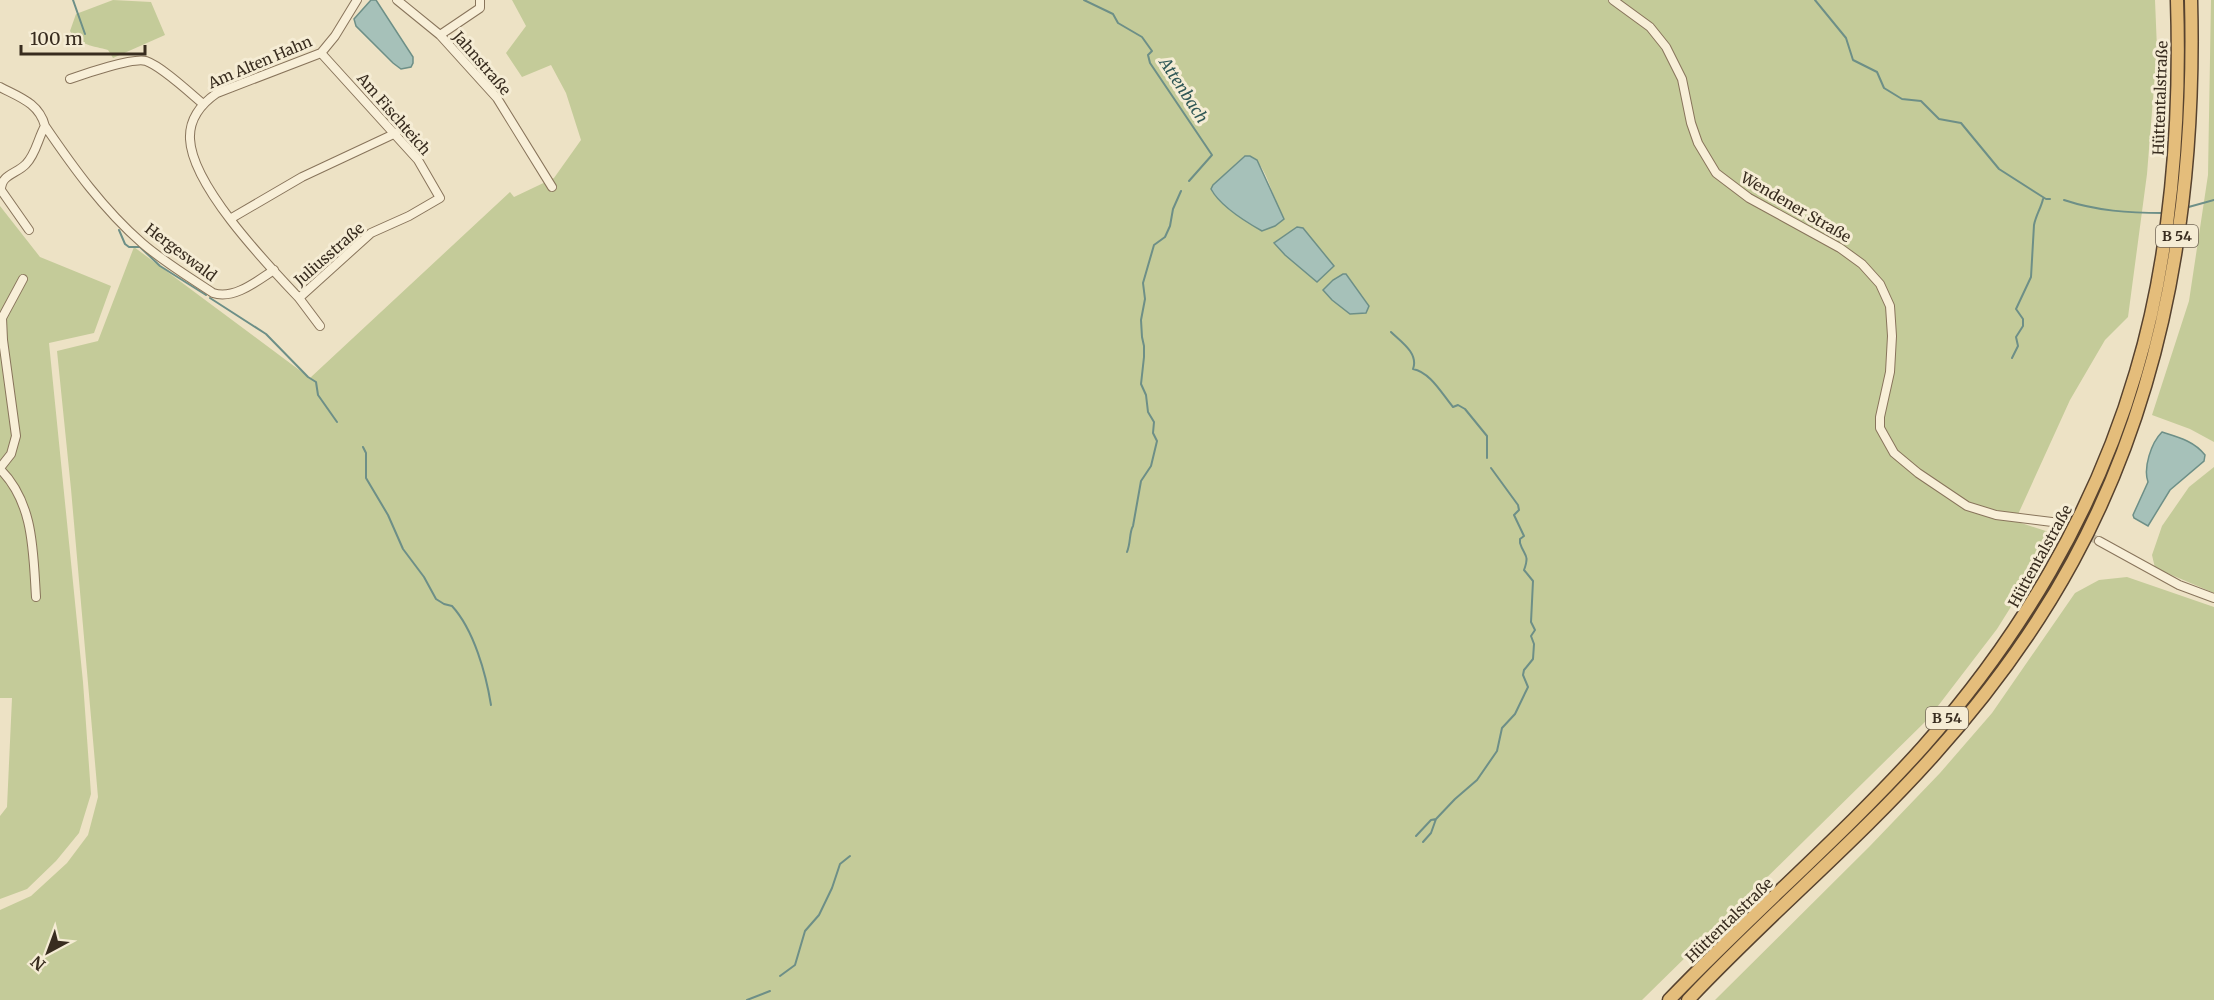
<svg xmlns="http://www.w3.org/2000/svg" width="2214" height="1000" font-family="Merriweather,serif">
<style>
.green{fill:#c4cb99;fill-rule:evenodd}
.water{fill:#a6c1b9;stroke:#6d8f87;stroke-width:1.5}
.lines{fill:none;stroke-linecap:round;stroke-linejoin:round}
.stream{stroke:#6d8f87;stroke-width:2}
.minor-tunnel{stroke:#c9bea4;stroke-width:8;stroke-dasharray:8 4;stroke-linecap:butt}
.minor-casing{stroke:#88745b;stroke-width:10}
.trunk-casing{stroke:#56422f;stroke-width:15}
.minor{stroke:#f8efd8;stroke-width:8}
.trunk{stroke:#e4bd7b;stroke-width:12}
.labels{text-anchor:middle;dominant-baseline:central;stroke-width:6;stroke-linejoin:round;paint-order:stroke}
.shield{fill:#f5ecd4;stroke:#716655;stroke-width:1.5}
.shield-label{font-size:14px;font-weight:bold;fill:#382c1f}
.street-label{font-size:15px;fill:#382c1f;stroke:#f5ecd4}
.water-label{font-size:16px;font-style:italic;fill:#2f5756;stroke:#f5ecd4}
</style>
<rect width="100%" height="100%" fill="#ede2c5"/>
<path class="green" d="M113,0L151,2L165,35L113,58L108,50C94,46 78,45 70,31L76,14Z
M512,0H2155L2157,49L2147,174L2128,317L2105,340L2070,400L2015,521L2052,533L2046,551L1997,629L1928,719L1642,1000H0V910L31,896L67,863L88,835L98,797L71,489L57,351L98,341L134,247L310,378L510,192L514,197L554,178L581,140L566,93L551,65L522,77L506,53L526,26ZM1244,156C1263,155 1269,187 1276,200L1262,231C1243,220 1227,208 1212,192L1213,185ZM1303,228L1317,248V282L1307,273Z
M2211,0H2214V442L2190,429L2152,415L2189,301L2208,175Z
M0,206L40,257L111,286L94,333L49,343L83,682L91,794L79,833L56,861L27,889L0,899V816L7,807L12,698H0Z
M2214,467V593L2155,568L2152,555L2162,526L2189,487Z
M2127,577L2214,607V1000H1715L1869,847L1940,773L1992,713L2075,593L2099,580Z"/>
<path class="water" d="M376,0L413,57V63L411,67L401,69L393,63L356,26L354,19L371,0Z
M1245,156H1250L1257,160L1284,219L1275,226L1262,231C1246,222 1220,206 1211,189L1213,185Z
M1297,227L1303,228L1334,266L1317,282L1285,255L1274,243Z
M1343,274H1346L1369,306L1366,313L1350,314L1332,300L1323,290L1333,280Z
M2162,432C2178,437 2194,441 2205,455L2204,461L2170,490L2148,526L2134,518L2133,515L2148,482C2143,468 2151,443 2162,432Z"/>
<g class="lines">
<path class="stream" d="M73,0L85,34
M1084,0L1113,14L1118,23L1142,37L1152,51L1148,55L1150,63L1212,155L1189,181
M1815,0L1846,38L1853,60L1877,72L1884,88L1902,99L1921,101L1939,119L1961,123L1999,169L2046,199H2050
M2064,200C2097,211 2129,213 2163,213
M2185,208L2214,200
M119,230L125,244L129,247H140L160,266L206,295
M210,298L266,334L308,377L316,382L318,395L337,422
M1391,332C1400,341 1419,353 1413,369C1430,372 1442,394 1453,407L1458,405L1465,409L1487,436V458
M2012,358L2018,346L2016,337L2023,326V319L2016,309L2031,277L2034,225C2036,215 2041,208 2043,199
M363,447L366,453V478L388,515L403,549L424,577L436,599L444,604L452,606C474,630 486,674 491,705
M1127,552C1131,542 1129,533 1133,526L1141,481L1151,466L1157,441L1153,433L1154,422L1148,412L1146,395L1141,384L1144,357V346L1142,337L1141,320L1145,299L1143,283L1154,245L1165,237L1170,226L1173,209L1181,191
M1416,836L1431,820L1436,819L1455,799L1477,780L1497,751L1502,728L1515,714L1528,687L1523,675L1524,670L1533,659L1534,644L1531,636L1535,630L1531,622L1533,581L1524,570C1530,554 1524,556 1520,543V539L1524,536L1514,515L1519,510L1518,505L1491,468
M1423,842L1431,833L1436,819
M780,976L795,965L805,931L819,915L832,888L840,864L850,856
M747,1000L770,991"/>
<path class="minor-tunnel" d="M2060,523L2099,541"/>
<g class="minor-casing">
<path id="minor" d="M397,0L440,35L497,98L552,187
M1613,0L1650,27L1666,47L1682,79L1691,123L1698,143L1716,173L1749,198L1840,248L1862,264L1880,284L1890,306L1892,336L1890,372L1880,417V428L1894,453L1918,473L1967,506L1996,515L2060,523
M440,35L480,8V0
M70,79C84,74 134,57 146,61C161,66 189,92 202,103
M0,87C19,97 39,103 45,126C38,138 36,154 26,164C17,174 1,174 1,190L29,230
M45,126C73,167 103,209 142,243C164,262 189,277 213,293C234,300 257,281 274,270
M230,219L302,177L396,133
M299,298C267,264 192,186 190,139C189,118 201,104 217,93L321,53L335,36L357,0
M320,326L299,298L371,233L409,216L440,198L418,160L321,53
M0,468L11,454L16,436L3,340L2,318L23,279
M0,469C34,503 33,551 36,597
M2099,541L2179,585L2214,598"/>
</g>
<g class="trunk-casing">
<path id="trunk" d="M1669,1000C1752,913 1843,836 1923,747C2019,639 2095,512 2136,372C2171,256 2181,121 2177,0
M1688,1000C1767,916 1856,842 1933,756C1986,697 2035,631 2073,561C2166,390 2196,193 2191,0"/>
</g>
<use href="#minor" class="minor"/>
<use href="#trunk" class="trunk"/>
</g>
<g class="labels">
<g class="shield">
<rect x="2156" y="225" width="42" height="22" rx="4.5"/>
<rect x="1926" y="707" width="42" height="22" rx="4.5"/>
</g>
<g class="shield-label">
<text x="2177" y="236">B 54</text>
<text x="1947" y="718">B 54</text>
</g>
<g class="street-label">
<text transform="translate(260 62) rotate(-23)">Am Alten Hahn</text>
<text transform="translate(482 63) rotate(49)">Jahnstraße</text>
<text transform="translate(2160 98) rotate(-88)">Hüttentalstraße</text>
<text transform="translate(394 114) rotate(49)">Am Fischteich</text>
<text transform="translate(1796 207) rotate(30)">Wendener Straße</text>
<text transform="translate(181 252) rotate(37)">Hergeswald</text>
<text transform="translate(329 254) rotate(-41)">Juliusstraße</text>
<text transform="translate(2040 556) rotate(-61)">Hüttentalstraße</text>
<text transform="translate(1729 920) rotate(-44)">Hüttentalstraße</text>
</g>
<g class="water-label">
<text transform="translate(1184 90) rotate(57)">Attenbach</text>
</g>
</g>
<g transform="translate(48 952) rotate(221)" stroke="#f5ecd4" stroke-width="4.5" paint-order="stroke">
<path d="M0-4.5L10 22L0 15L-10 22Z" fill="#382c1f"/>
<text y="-9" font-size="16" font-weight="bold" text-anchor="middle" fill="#382c1f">N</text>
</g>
<path d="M21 45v9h124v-9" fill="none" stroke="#382c1f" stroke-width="3"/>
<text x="30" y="45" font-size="18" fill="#382c1f" stroke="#f5ecd4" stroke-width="4.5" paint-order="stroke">100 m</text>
</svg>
